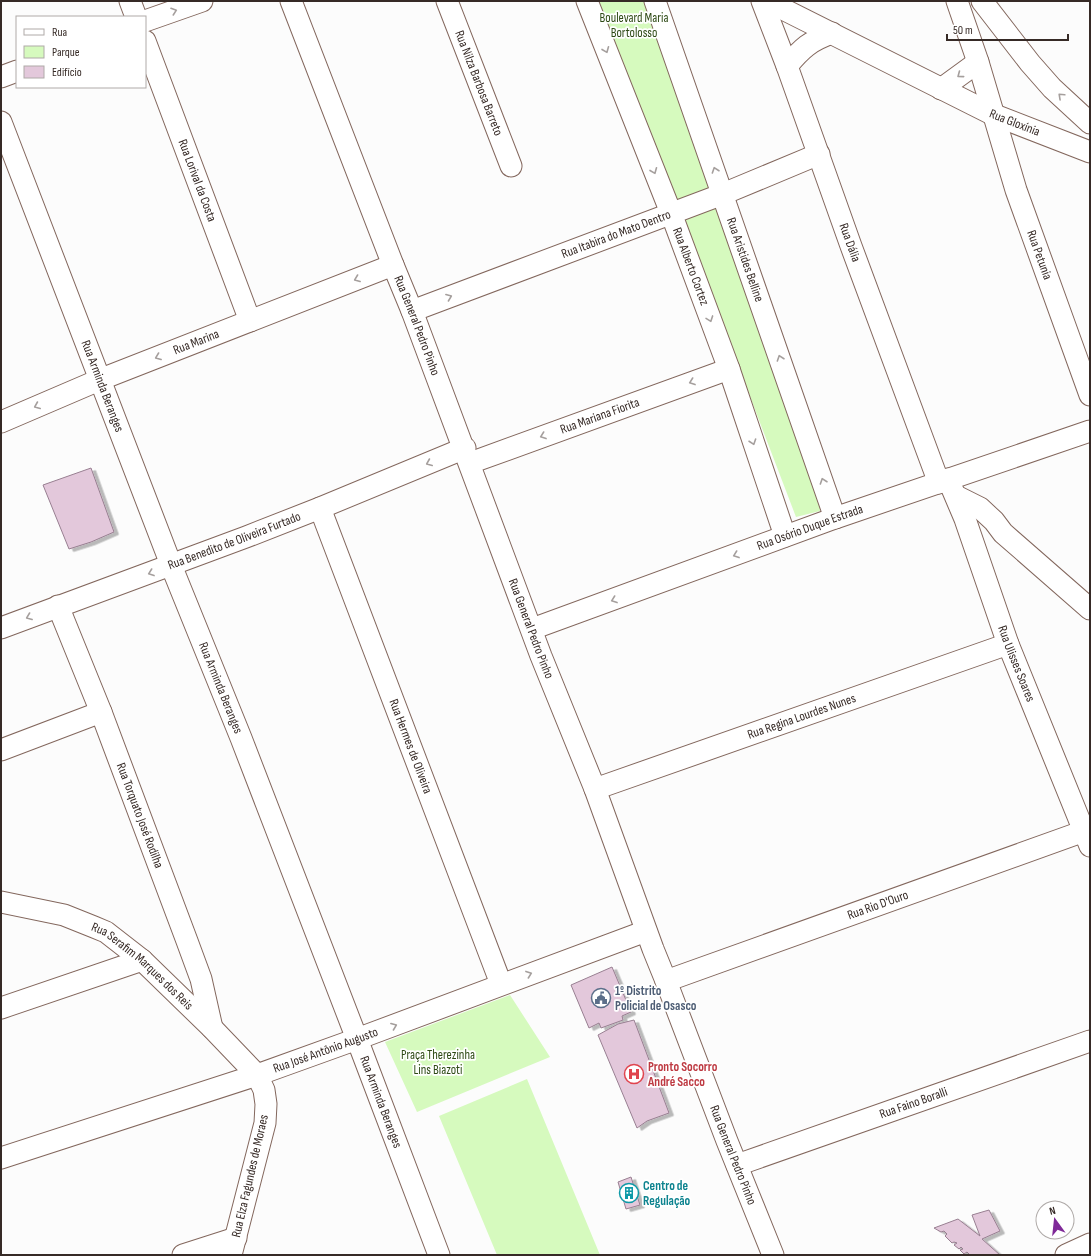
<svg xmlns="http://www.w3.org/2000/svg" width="1091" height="1256" font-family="'Sofia Sans Condensed',sans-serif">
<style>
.green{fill:#d6fabe}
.building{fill:#e3c8db;stroke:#987f91;filter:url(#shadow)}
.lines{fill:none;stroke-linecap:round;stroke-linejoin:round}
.minor-casing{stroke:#83675d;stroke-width:23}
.minor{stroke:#fff;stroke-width:21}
.oneway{stroke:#a59f9d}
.labels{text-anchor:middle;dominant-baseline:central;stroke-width:3.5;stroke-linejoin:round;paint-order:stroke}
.park-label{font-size:13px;fill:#2d4914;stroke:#fff}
.street-label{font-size:13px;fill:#362a26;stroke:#fff}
.service-label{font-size:13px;font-weight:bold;fill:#4e5e75;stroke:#fff;text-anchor:start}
.health-label{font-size:13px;font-weight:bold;fill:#be3a42;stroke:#fff;text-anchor:start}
.culture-label{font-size:13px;font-weight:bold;fill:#0d838f;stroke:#fff;text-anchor:start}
</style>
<defs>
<filter id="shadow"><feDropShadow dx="4.5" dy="2.5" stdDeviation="0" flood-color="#0004"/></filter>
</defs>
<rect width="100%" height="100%" fill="#fcfcfc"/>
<path class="green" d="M599,1H649L824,493L820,511L796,517Z
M510,995L550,1057L417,1112L385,1042Z
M527,1079L600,1255H497L439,1116Z"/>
<path class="building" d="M91,468L114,532L91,542L69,549L43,485Z
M612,967L631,1012L622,1016L623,1020L601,1028L599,1023L589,1028L571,985Z
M634,1020L669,1113L647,1121L637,1128L598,1035L618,1024Z
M631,1177L640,1205L626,1209L618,1182Z
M989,1210L1000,1231L982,1239L1000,1255H968L969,1254L967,1252L964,1254L960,1250L963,1249L961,1247L959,1249L954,1245L957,1243L954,1242L952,1243L945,1236L947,1234L944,1231L941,1232L934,1228L958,1219L980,1236L972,1215Z"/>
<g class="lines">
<g class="minor-casing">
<g id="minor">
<path d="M130,1L136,17"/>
<path id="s1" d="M291,1L393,265L412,311L541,656L595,789L653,949L666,981L727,1141L773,1255"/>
<path id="s2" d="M447,1L511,166"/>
<path id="s3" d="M587,1L671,213L729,369L785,536"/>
<path id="s4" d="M655,1L835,518"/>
<path id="s5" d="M762,1L787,66L851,246L939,483"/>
<path id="s6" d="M767,1L992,114L1090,152"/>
<path id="s7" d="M957,1L978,62L1016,190L1090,395"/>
<path d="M982,1L1030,63L1052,88L1090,123"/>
<path d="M145,21L202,1"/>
<path id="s8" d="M145,41L250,321"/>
<path d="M787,66C802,48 810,41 832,33"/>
<path d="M1,77L17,71"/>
<path d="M941,89L978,62"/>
<path id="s9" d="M1,122L175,575L241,738L357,1039L439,1255"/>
<path id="s10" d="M412,311L723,194L819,154"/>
<path id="s11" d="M1,422L99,380L393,265"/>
<path id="s12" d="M470,463L729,369"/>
<path id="s13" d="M948,479L965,519L1008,644L1090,846"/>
<path d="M956,496L980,508L994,521L1003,533L1090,609"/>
<path id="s14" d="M320,508L501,984"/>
<path id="s15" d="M58,606L101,712L187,941L201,979L212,1028"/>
<path id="s16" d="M1,628L246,537L320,508L465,448"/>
<path id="s17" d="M532,629L835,518L1090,431"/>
<path d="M1,750L101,712"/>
<path id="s18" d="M595,789L1008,644"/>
<path id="s19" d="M1,902L64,915L94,927L106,932L142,960L212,1028L257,1075L264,1090L266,1104L265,1123L231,1255"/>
<path id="s20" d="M666,981L1090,829"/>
<path d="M1,1008L142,960"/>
<path id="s21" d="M1,1158L257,1075L357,1039L646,931"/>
<path id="s22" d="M737,1165L1090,1041"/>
<path d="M183,1255L236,1238"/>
<path d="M1066,1255L1090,1244"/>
</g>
</g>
<use href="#minor" class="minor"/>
</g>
<defs><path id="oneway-chevron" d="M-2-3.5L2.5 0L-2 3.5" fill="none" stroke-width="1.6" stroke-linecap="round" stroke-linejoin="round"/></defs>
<g class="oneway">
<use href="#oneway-chevron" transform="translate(174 11) rotate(-19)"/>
<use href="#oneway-chevron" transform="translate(606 50) rotate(68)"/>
<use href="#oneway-chevron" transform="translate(960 75) rotate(143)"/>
<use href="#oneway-chevron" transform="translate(1061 96) rotate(-137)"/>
<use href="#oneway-chevron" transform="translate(715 170) rotate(-109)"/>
<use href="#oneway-chevron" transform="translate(654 171) rotate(68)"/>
<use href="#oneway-chevron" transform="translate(357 279) rotate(159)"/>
<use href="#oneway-chevron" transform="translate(449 297) rotate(-21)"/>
<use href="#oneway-chevron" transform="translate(710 319) rotate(70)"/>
<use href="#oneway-chevron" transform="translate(158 357) rotate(159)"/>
<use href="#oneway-chevron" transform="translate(780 358) rotate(-109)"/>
<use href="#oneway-chevron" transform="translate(692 382) rotate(160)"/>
<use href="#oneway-chevron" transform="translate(37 406) rotate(157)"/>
<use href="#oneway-chevron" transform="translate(543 436) rotate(160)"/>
<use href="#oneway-chevron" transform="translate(753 442) rotate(71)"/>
<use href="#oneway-chevron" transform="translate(429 463) rotate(157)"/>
<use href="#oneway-chevron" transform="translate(823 481) rotate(-109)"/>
<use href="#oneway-chevron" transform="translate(736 555) rotate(160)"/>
<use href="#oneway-chevron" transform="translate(151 573) rotate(160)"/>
<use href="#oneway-chevron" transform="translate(614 600) rotate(160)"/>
<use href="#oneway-chevron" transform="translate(29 617) rotate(159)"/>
<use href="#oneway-chevron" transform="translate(529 974) rotate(-20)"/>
<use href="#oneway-chevron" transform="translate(394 1026) rotate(-21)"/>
</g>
<defs>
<g id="civic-ring" transform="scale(1)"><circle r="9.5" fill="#fff" stroke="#5c6f8a" stroke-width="1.5"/><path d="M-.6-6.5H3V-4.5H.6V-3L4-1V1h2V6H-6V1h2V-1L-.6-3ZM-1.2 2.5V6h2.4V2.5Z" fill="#5c6f8a"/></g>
<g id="hospital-ring" transform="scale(1)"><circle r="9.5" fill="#fff" stroke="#e0444e" stroke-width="1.5"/><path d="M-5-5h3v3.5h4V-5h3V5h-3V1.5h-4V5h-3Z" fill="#e0444e"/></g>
<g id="building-ring" transform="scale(1)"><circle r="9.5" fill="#fff" stroke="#0f9aa8" stroke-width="1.5"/><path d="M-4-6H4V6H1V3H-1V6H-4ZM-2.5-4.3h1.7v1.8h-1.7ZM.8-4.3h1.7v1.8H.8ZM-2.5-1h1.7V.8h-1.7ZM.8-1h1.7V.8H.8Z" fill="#0f9aa8"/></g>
</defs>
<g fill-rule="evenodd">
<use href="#civic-ring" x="601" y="998"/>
<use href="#hospital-ring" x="634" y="1074"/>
<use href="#building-ring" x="629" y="1193"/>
</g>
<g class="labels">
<g class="park-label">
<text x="634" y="18">Boulevard Maria<tspan x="634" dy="15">Bortolosso</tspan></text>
<text x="438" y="1055">Praça Therezinha<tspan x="438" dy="15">Lins Biazoti</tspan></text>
</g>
<g class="street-label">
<text stroke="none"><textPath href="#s2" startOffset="88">Rua Nilza Barbosa Barreto</textPath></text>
<text stroke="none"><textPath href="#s6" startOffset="276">Rua Gloxínia</textPath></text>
<text stroke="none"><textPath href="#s8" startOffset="149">Rua Lorival da Costa</textPath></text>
<text stroke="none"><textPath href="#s10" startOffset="218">Rua Itabira do Mato Dentro</textPath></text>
<text stroke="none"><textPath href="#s5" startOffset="257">Rua Dália</textPath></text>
<text stroke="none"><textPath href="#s7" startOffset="267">Rua Petunia</textPath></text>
<text stroke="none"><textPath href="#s4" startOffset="274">Rua Aristides Belline</textPath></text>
<text stroke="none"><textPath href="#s3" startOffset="285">Rua Alberto Cortez</textPath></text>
<text stroke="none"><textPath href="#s1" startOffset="348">Rua General Pedro Pinho</textPath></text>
<text stroke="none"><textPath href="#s11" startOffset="211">Rua Marina</textPath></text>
<text stroke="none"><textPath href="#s9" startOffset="283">Rua Arminda Beranges</textPath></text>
<text stroke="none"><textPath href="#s12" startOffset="138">Rua Mariana Fiorita</textPath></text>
<text stroke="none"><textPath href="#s17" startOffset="296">Rua Osório Duque Estrada</textPath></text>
<text stroke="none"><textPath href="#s16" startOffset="249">Rua Benedito de Oliveira Furtado</textPath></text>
<text stroke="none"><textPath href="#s1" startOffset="672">Rua General Pedro Pinho</textPath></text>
<text stroke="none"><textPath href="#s13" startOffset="197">Rua Ulisses Soares</textPath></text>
<text stroke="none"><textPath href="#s9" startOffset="607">Rua Arminda Beranges</textPath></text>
<text stroke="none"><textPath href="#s18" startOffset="219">Rua Regina Lourdes Nunes</textPath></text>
<text stroke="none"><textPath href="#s14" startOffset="255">Rua Hermes de Oliveira</textPath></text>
<text stroke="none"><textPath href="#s15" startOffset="225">Rua Torquato José Rodilha</textPath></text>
<text stroke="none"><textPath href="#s20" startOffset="225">Rua Rio D'Ouro</textPath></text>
<text stroke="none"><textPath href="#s19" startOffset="159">Rua Serafim Marques dos Reis</textPath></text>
<text stroke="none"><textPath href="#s21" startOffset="342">Rua José Antônio Augusto</textPath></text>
<text stroke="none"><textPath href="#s9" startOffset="1051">Rua Arminda Beranges</textPath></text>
<text stroke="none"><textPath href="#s22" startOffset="187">Rua Faino Boralli</textPath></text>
<text stroke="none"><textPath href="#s1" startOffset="1236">Rua General Pedro Pinho</textPath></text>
<text transform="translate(250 1176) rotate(-77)">Rua Elza Fagundes de Moraes</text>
</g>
<g class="service-label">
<text x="615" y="991">1º Distrito<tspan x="615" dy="15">Policial de Osasco</tspan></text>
</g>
<g class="health-label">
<text x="648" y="1067">Pronto Socorro<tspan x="648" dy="15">André Sacco</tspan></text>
</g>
<g class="culture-label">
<text x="643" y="1186">Centro de<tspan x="643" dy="15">Regulação</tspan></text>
</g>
</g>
<rect width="1091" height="1256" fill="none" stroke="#362a26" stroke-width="4"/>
<rect x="16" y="16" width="130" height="72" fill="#ffffff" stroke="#afaaa8"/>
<rect x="24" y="29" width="20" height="6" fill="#ffffff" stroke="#afaaa8"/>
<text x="52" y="36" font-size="12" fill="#362a26">Rua</text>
<rect x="24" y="46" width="20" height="12" fill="#d6fabe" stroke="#afaaa8"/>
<text x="52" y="56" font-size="12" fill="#362a26">Parque</text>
<rect x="24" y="66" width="20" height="12" fill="#e3c8db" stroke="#afaaa8"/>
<text x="52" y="76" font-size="12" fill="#362a26">Edifício</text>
<g transform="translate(1055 1220) rotate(345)"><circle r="19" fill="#ffffff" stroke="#afaaa8"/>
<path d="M0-3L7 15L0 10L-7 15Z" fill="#7f2998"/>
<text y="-6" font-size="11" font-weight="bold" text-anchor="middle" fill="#362a26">N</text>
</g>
<path d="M947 34v6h121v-6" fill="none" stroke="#362a26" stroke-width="2"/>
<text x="953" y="34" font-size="12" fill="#362a26" stroke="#ffffff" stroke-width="3" paint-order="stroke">50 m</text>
</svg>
